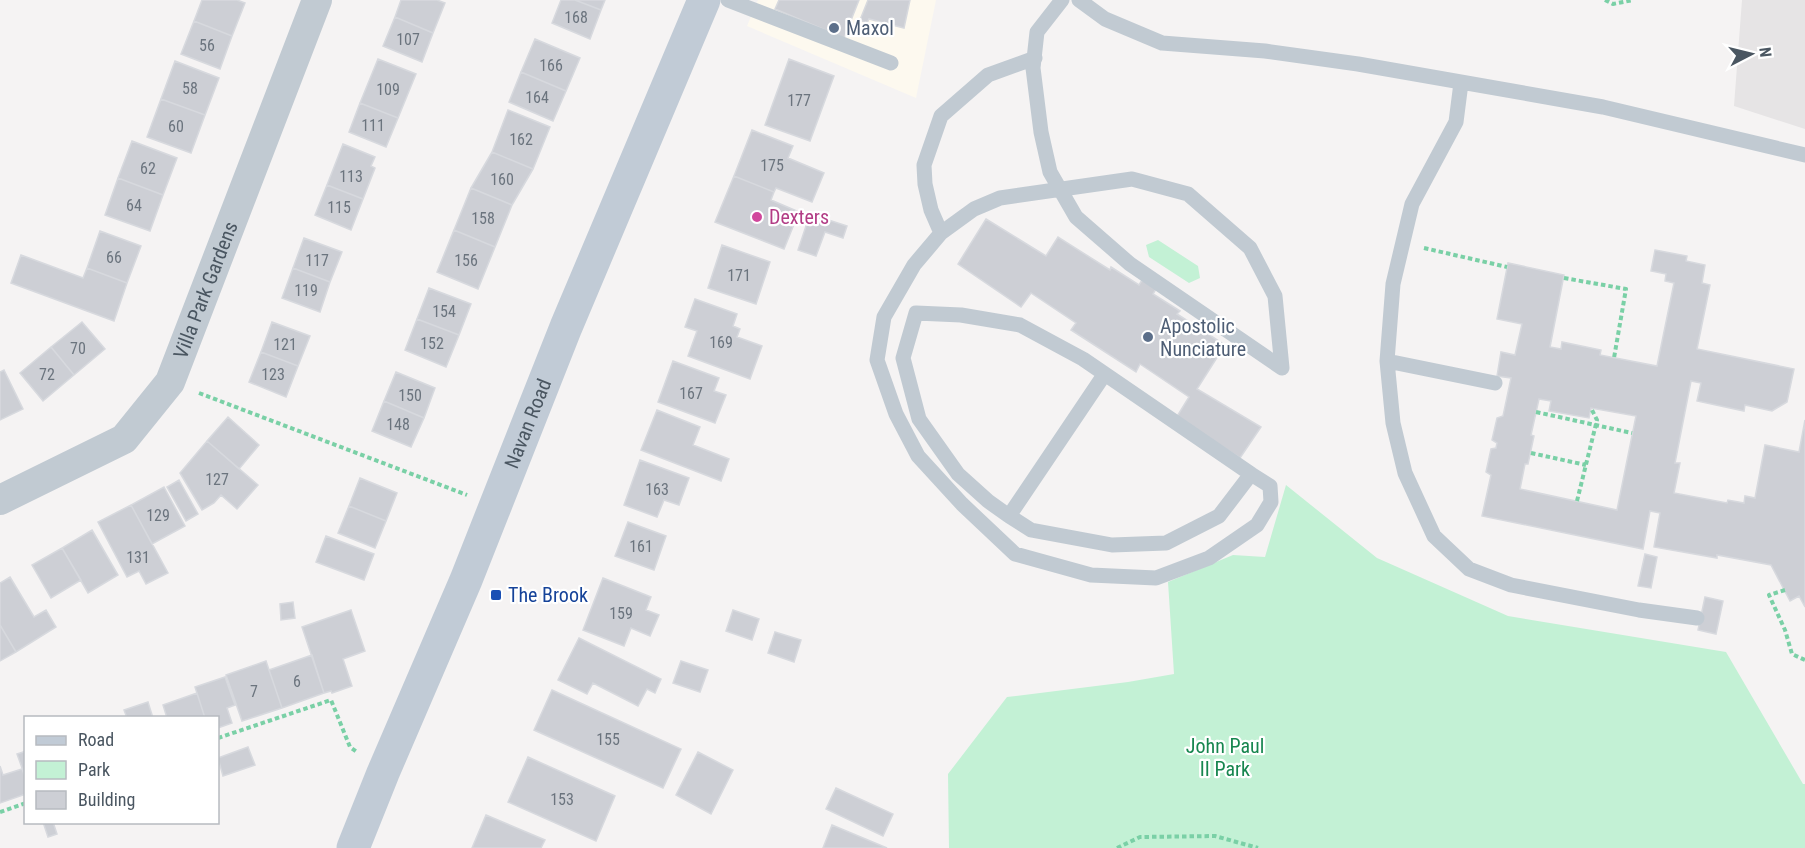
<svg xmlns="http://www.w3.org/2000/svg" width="1805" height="848" font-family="'Roboto Condensed',sans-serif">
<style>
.commercial{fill:#fdf9ef}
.education{fill:#e6e4e5}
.green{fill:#c3f1d5}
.building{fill:#cdcfd5;stroke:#d7d9de;stroke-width:1.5;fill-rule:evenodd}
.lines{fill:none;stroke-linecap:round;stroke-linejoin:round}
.path{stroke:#7ad0a6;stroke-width:4;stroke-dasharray:4.5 3;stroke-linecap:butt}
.service{stroke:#c1cad2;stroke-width:15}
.minor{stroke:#c1cad2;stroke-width:30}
.secondary{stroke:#c1cbd6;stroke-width:33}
.service-dot{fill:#5c6f8a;stroke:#fff;stroke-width:2}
.hotel-dot{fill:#d1479c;stroke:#fff;stroke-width:2}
.transit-dot{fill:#1a4fb4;stroke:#fff;stroke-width:2}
.labels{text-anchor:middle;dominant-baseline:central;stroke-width:4.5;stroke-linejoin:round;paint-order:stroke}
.number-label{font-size:16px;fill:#6b747e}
.service-label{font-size:20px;fill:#4e5e75;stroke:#fff;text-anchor:start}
.hotel-label{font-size:20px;fill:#b23c85;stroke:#fff;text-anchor:start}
.street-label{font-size:20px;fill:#4a5661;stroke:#fff}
.transit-label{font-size:20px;fill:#164399;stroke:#fff;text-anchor:start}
.park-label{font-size:20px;fill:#17864f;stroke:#fff}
</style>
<rect width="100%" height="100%" fill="#f5f3f3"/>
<path class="commercial" d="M758,0H936L916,98L747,26Z"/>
<path class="education" d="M1742,0H1805V129L1734,106Z"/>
<path class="green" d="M1158,240L1198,266L1200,278L1189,283L1149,257L1146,245Z
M1286,485L1377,558L1508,616L1726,652L1803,784H1805V848H949L948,774L1007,697L1128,682L1174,674L1168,582L1233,555L1265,557Z"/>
<path class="building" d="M202,0H237L245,3L232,36L194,21Z
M401,0H437L445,3L433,33L395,17Z
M561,0H575L601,10L590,39L552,23Z
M575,0H605L601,10Z
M779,0H859L844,38L775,9Z
M868,0H910L904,28L869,19L867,23L860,20Z
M395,17L433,33L422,62L383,46Z
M194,21L232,36L220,69L181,54Z
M535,39L580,58L566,91L521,72Z
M378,59L416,74L398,118L360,103Z
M789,59L834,76L810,141L765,125Z
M175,61L219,78L205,115L161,99Z
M521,72L566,91L553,121L509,102Z
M161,99L205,115L191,153L147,137Z
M360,103L398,118L386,147L349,132Z
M508,110L550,127L533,169L492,152Z
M752,130L793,146L788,158L824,173L812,202L776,188L774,192L734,176Z
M132,141L177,158L163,195L118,178Z
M343,144L375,157L371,166L375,168L363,199L327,185Z
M492,152L533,169L512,205L471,188Z
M734,176L774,192L771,200L799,212L784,249L715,222Z
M118,178L163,195L150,231L105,215Z
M327,185L363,199L351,230L315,215Z
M471,188L512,205L495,247L454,230Z
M810,214L847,226L843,238L825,232L816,256L798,250Z
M986,219L1046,256L1058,237L1110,270L1111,267L1139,285L1142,280L1156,289L1153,294L1180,311L1177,314L1225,345L1197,389L1261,427L1240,458L1176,418L1189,397L1140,364L1136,372L1071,330L1076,323L1031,293L1021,307L958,264Z
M454,230L495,247L478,289L437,272Z
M100,231L141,246L127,283L87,268Z
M304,238L342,252L330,282L293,268Z
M722,245L770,262L756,304L708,288Z
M1655,250L1687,256L1686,261L1705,265L1702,283L1710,285L1697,349L1794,369L1787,402L1772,411L1745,405L1744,411L1697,401L1701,383L1691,381L1675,463H1680L1674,493L1727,503L1728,500L1744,503L1745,496L1755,498L1765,445L1799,452L1805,420V607L1799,596L1790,601L1771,565L1717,555V558L1654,547L1660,513L1650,511L1643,549L1482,516L1491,475L1486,472L1491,449L1496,448L1497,443L1492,440L1497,418L1503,416L1511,378L1497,376L1501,352L1515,355L1522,324L1497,319L1508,263L1564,275L1550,347L1561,349L1562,342L1601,350L1600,355L1657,366L1674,283L1665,281L1666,274L1651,271ZM1539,399L1551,401L1549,411L1589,418L1591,408L1636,416L1617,510L1520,489L1525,464H1528L1534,436L1531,435Z
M21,255L83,278L87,268L127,283L114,321L11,283Z
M293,268L330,282L320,312L282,298Z
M429,288L471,304L459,335L417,319Z
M695,299L737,314L733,326L740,329L737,337L762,346L750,379L688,356L697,331L685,327Z
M417,319L459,335L446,367L405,350Z
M82,322L105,349L74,375L51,347Z
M272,322L310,336L298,366L261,352Z
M51,347L74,375L43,401L20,373Z
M261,352L298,366L286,397L249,382Z
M673,361L719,378L714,391L726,395L715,423L658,402Z
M4,370L23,409L0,420V372Z
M396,372L435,388L424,418L384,401Z
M384,401L424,418L411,447L372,431Z
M657,410L700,427L693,445L729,459L721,481L641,450Z
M228,417L259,445L239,469L207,441Z
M207,441L258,485L237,509L221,495L214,503L202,510L180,473Z
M640,460L689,478L679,505L664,500L657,517L624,505Z
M360,478L397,493L386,521L349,506Z
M179,480L198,514L186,521L167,487Z
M164,487L185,526L152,544L131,505Z
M131,505L168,573L146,584L139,571L127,577L98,522Z
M349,506L386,521L375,548L338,533Z
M628,522L666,536L654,570L615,556Z
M92,530L118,575L88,593L62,548Z
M326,536L374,554L364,580L316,562Z
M62,548L81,580L51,598L32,565Z
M1645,554L1657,557L1651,588L1638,586Z
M10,577L34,617L46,610L56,627L16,652L0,625V583Z
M603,578L651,597L646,610L659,615L650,636L631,628L624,646L583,630Z
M1705,597L1723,601L1716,634L1698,630Z
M293,602L295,618L281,620L280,604Z
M351,610L365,651L343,659L352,686L332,693L331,691L324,693L302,627Z
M733,610L759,619L752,640L726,631Z
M0,625L16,652L0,661Z
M775,632L801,640L794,662L768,653Z
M579,638L661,679L655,693L647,689L638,706L593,683L587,694L558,680Z
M312,655L324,693L282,708L269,670Z
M266,661L282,708L242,721L226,675Z
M681,661L708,670L700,692L673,683Z
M225,677L235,705L227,708L232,723L218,728V718H205L195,687Z
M552,690L681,749L663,788L534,730Z
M197,693L205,718H167L163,705Z
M148,702L153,718H127L124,710Z
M248,747L255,765L223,776L218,758Z
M26,751V779L17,754Z
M698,752L733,770L711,814L676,795Z
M528,757L615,796L596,841L508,802Z
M0,766L3,775L22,769L26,779V794L0,803Z
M836,788L893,814L883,836L826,809Z
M486,815L545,840L541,848H472Z
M43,822H53L57,834L48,837Z
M832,825L887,848H823Z"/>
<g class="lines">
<path class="path" d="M1605,0L1613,4L1633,0
M1424,248L1507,267
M1564,278L1626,289L1614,358
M199,393L467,495
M1536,412L1632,433
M1531,453L1586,465
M1577,501L1597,420L1591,408
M1785,590L1769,595L1785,630L1792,654L1805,660
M218,738L331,700L350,747L357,752
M0,812L26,803
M1117,848L1140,837L1215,836L1258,848"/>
<path class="service" d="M728,0L891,63
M1062,0L1037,32L1033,68L1041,132L1050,172L1076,217L1130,264L1282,368
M1079,0L1105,19L1162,43L1265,51L1358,64L1603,107L1805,155
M1461,83L1456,122L1412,204L1393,284L1387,361L1393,423L1405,473L1434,536L1469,569L1511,585L1639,610L1697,618
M941,233L931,210L925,184L924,165L941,116L988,75L1035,58
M1387,361L1495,383
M1251,474L1270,486L1271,502L1257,525L1209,558L1156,578L1091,575L1015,554L962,504L918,456L896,414L877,360L884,317L914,265L941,233L974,209L1000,198L1132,179L1188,194L1250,248L1275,296L1282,368
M1009,516L1031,530L1112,545L1166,543L1219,516L1251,474L1083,359L1020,325L961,315L916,313L903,358L919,419L958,474L988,501L1009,516L1104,375"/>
<path class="minor" id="s1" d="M0,500L124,439L170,382L317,0"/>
<path class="secondary" id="s2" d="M353,848L383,773L466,580L566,327L704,0"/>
</g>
<g class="service-dot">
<circle cx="834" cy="28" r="6"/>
<circle cx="1148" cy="337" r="6"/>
</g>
<circle class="hotel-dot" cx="757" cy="217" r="6"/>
<rect class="transit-dot" x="490" y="589" width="12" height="12" rx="3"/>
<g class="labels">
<g class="number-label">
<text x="576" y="17">168</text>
<text x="408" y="39">107</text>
<text x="207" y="45">56</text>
<text x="551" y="65">166</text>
<text x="190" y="88">58</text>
<text x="388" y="89">109</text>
<text x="537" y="97">164</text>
<text x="799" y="100">177</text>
<text x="373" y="125">111</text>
<text x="176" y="126">60</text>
<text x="521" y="139">162</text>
<text x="772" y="165">175</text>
<text x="148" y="168">62</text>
<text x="351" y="176">113</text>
<text x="502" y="179">160</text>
<text x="134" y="205">64</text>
<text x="339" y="207">115</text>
<text x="483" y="218">158</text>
<text x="114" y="257">66</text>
<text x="317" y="260">117</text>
<text x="466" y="260">156</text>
<text x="739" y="275">171</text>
<text x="306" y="290">119</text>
<text x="444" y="311">154</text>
<text x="721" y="342">169</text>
<text x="432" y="343">152</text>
<text x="285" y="344">121</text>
<text x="78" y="348">70</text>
<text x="47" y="374">72</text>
<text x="273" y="374">123</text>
<text x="691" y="393">167</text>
<text x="410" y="395">150</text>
<text x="398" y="424">148</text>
<text x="217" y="479">127</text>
<text x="657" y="489">163</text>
<text x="158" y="515">129</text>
<text x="641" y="546">161</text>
<text x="138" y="557">131</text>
<text x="621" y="613">159</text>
<text x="297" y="681">6</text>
<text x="254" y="691">7</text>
<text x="608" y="739">155</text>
<text x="562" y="799">153</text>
</g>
<g class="service-label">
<text x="846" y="28">Maxol</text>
<text x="1160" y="326">Apostolic<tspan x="1160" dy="23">Nunciature</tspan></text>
</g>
<g class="hotel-label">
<text x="769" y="217">Dexters</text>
</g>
<g class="street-label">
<text stroke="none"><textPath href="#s1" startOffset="310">Villa Park Gardens</textPath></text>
<text stroke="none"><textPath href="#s2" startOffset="459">Navan Road</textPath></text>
</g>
<g class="transit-label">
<text x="508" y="595">The Brook</text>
</g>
<g class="park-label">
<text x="1225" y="746">John Paul<tspan x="1225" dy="23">II Park</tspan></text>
</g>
</g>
<rect x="24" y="716" width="195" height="108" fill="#ffffff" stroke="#b7bbc0" stroke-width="1.5"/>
<rect x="36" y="736" width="30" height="9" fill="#c1cbd6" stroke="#b7bbc0" stroke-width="1.5"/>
<text x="78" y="746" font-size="18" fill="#4a5661">Road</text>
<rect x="36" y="761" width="30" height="18" fill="#c3f1d5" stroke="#b7bbc0" stroke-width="1.5"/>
<text x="78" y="776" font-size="18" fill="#4a5661">Park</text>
<rect x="36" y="791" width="30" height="18" fill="#cdcfd5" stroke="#b7bbc0" stroke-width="1.5"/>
<text x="78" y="806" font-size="18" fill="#4a5661">Building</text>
<g transform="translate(1751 54) rotate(83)" stroke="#ffffff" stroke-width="4.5" paint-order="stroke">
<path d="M0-4.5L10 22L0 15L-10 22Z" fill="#4a5661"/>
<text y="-9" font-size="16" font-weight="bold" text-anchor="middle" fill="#4a5661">N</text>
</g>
</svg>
